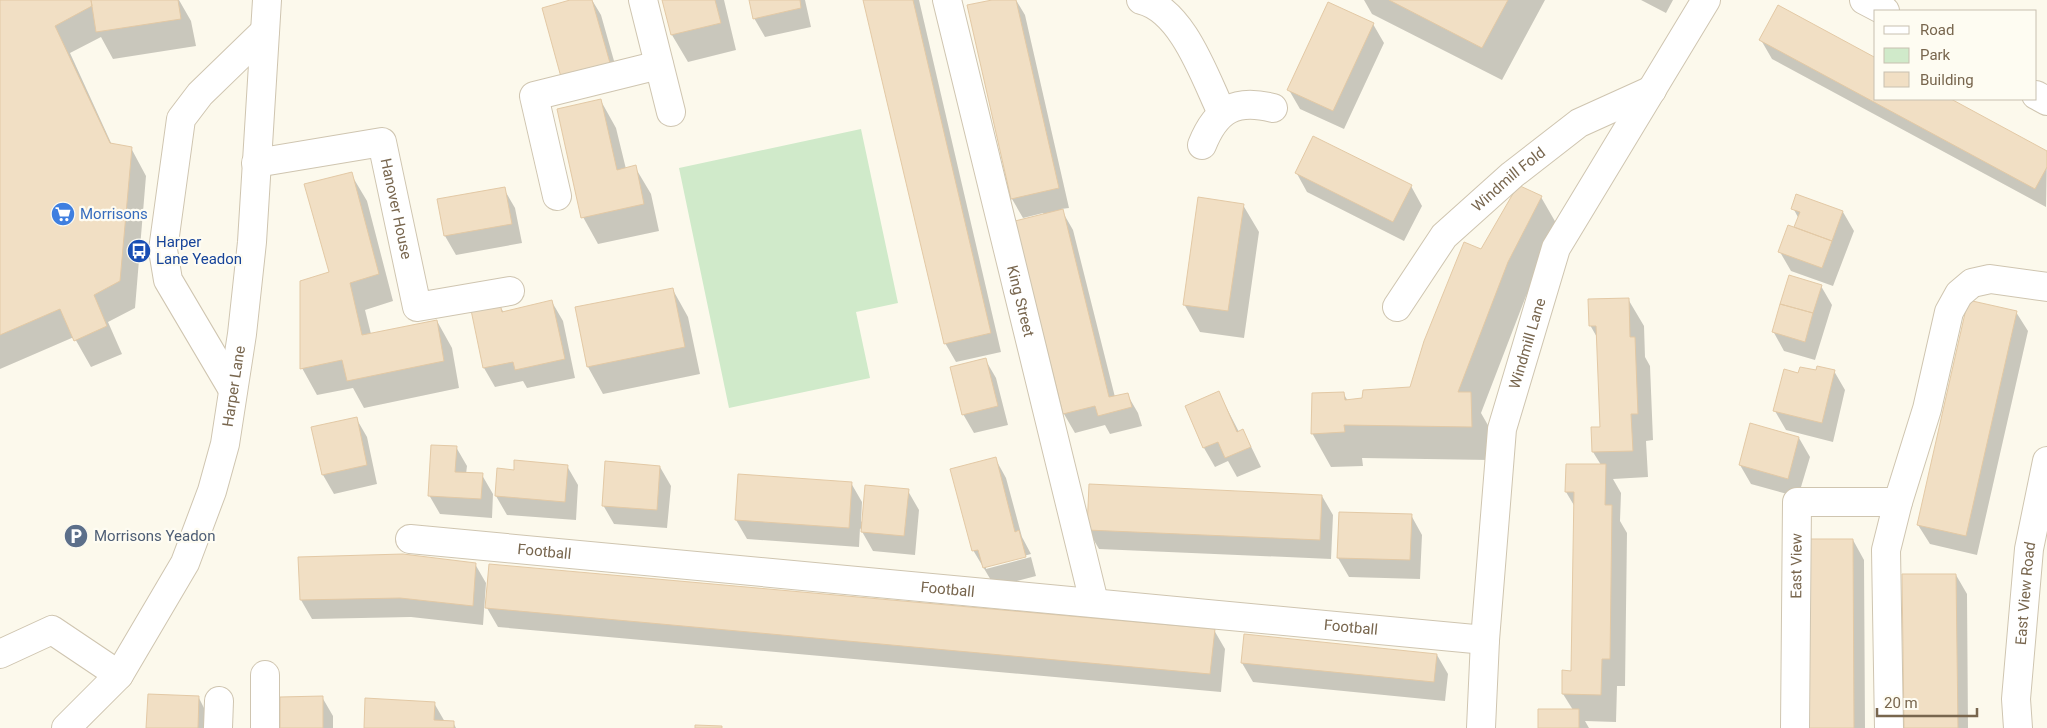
<svg xmlns="http://www.w3.org/2000/svg" width="2047" height="728" font-family="Roboto,sans-serif">
<style>
.green{fill:#d0eaca}
.shadow{fill:#0003}
.building{fill:#f1dfc4;stroke:#e3c9a5}
.lines{fill:none;stroke-linecap:round;stroke-linejoin:round}
.minor-casing{stroke:#cfc5b0;stroke-width:30}
.minor{stroke:#fff;stroke-width:28}
.labels{text-anchor:middle;dominant-baseline:central;stroke-width:4.5;stroke-linejoin:round;paint-order:stroke}
.street-label{font-size:15px;fill:#78664e;stroke:#fefcf2}
.shop-label{font-size:15px;fill:#366cbe;stroke:#fefcf2;text-anchor:start}
.transit-label{font-size:15px;fill:#164399;stroke:#fefcf2;text-anchor:start}
.service-label{font-size:15px;fill:#4e5e75;stroke:#fefcf2;text-anchor:start}
</style>
<rect width="100%" height="100%" fill="#fcf9ec"/>
<path class="green" d="M861,129L898,303L856,312L870,378L729,408L679,168Z"/>
<path class="shadow" d="M0,0H179L191,21L196,46L113,59L101,37L70,53L112,145L131,148L146,176L135,308L108,322L122,354L91,367L74,337L0,369Z
M574,0H592L601,15L620,82Z
M664,0H724L736,50L688,62L672,35Z
M750,0H805L811,27L765,37L754,18Z
M865,0H919L1001,352L956,362L945,343Z
M997,0H1016L1025,15L1069,208L1061,209L1073,230L1115,397L1127,394L1138,413L1142,426L1110,434L1105,425L1075,433L1064,414L1017,222L1044,215L1043,213L1023,218L1012,199Z
M1364,0H1545L1502,80L1372,14Z
M1641,0H1673L1666,13Z
M1373,24L1384,43L1344,129L1300,109L1289,90Z
M1761,40L1876,99H1949L2047,152L2046,207L1772,59Z
M601,101L616,128L626,169L635,167L651,194L659,231L598,244L583,217Z
M1296,172L1411,186L1422,206L1404,241L1307,192Z
M351,174L367,201L393,301L365,310L371,334L437,321L452,348L459,388L364,408L353,388L317,395L302,368L331,273Z
M504,189L515,208L522,243L456,255L445,236Z
M1797,196L1843,212L1854,231L1833,286L1791,271L1780,252L1795,229L1799,219L1793,208Z
M1541,197L1560,230L1526,296L1481,413L1489,427L1490,460L1362,458L1363,466L1331,467L1312,433L1343,393L1348,401L1411,388L1482,251Z
M1243,205L1259,232L1244,338L1200,332L1184,304Z
M1821,286L1832,305L1815,360L1784,351L1773,331Z
M673,290L688,317L700,374L603,394L588,367Z
M1628,299L1644,326L1645,357L1650,366L1653,440L1646,441L1648,477L1613,479L1621,493L1620,521L1627,533L1625,686H1617L1616,722L1585,721L1589,728H1539L1573,710L1563,694L1572,672L1575,507L1566,492L1601,465L1593,452L1601,428L1598,339L1590,325Z
M552,302L563,321L575,378L527,388L523,381L495,387L484,368L472,311L500,306L504,313Z
M2016,312L2028,331L1977,555L1930,544L1918,525Z
M985,359L996,378L1008,425L974,433L963,414Z
M1834,371L1845,390L1833,442L1786,430L1775,411L1799,374Z
M1219,393L1239,432L1243,430L1261,467L1237,477L1228,461L1215,467L1204,448Z
M356,418L367,437L377,484L334,494L323,475Z
M1799,438L1810,457L1798,497L1751,484L1740,465Z
M456,447L467,466L466,474L482,475L493,494L492,518L440,514L429,495Z
M995,458L1006,478L1022,537L1031,554L986,566V569L1031,557L1036,576L995,587L973,550Z
M567,466L578,485L576,520L507,515L496,496Z
M660,467L671,486L667,528L614,524L603,505Z
M851,483L862,502L861,522L908,491L919,510L915,555L873,551L860,528L859,547L747,539L736,520Z
M1322,496L1333,515L1331,559L1099,549L1088,530Z
M1411,515L1422,535L1420,579L1349,577L1338,558Z
M1853,540L1864,560L1865,728H1805Z
M475,564L486,583L483,625L411,617L312,619L301,600Z
M1956,575L1967,594L1968,728H1905Z
M487,608L1214,630L1225,649L1221,692L498,627Z
M1437,655L1448,674L1445,701L1253,682L1242,663Z
M322,697L333,716V728H281Z
M199,698L214,728H148Z
M434,703L445,722H453L456,728H365Z"/>
<path class="building" d="M0,0H91L92,6L55,26L110,143L132,147L120,281L94,295L107,326L74,341L60,309L0,335Z
M91,0H178L181,19L96,32Z
M570,0H592L610,63L561,77L542,8Z
M662,0H715L721,23L671,35Z
M749,0H800L801,8L753,19Z
M863,0H913L991,333L944,344Z
M992,0H1016L1059,188L1011,199L967,5Z
M1389,0H1508L1482,48Z
M1328,2L1374,23L1333,111L1287,90Z
M1778,5L1876,58V99H1951L2047,151V167L2035,189L1759,40Z
M601,99L617,170L636,165L644,204L581,218L557,109Z
M1313,136L1412,185L1393,222L1295,173Z
M352,172L379,274L350,283L362,335L437,320L444,361L347,381L342,360L300,369V281L329,272L304,184Z
M1518,185L1542,196L1508,262L1458,392H1471L1472,427L1344,425L1345,432L1311,434L1312,393L1344,392L1345,400L1362,398L1363,390L1410,387L1424,341L1464,242L1481,249Z
M505,187L512,224L444,236L437,199Z
M1796,194L1843,211L1832,241L1794,227L1800,212L1791,209Z
M1198,197L1244,204L1228,311L1183,305Z
M1063,209L1109,397L1128,393L1132,407L1098,416L1095,406L1063,414L1015,221Z
M1788,225L1832,241L1822,268L1778,252Z
M1789,275L1822,285L1813,313L1780,304Z
M673,288L685,347L587,367L575,307Z
M1629,298L1630,337H1635L1638,414H1631L1633,451L1592,452L1591,427H1600L1596,326H1589L1588,299Z
M552,300L565,359L515,370L513,362L483,368L471,310L500,304L502,312Z
M1968,300L2017,311L1966,536L1917,525Z
M1780,304L1813,313L1805,342L1772,332Z
M986,358L998,406L962,415L950,367Z
M1817,366L1835,370L1822,423L1773,411L1784,369L1798,373L1800,367L1816,370Z
M1219,391L1237,432L1243,429L1251,447L1225,458L1218,442L1203,448L1185,406Z
M357,417L367,465L322,475L311,427Z
M1750,423L1799,437L1788,479L1739,465Z
M431,445L457,446L455,472L483,473L481,499L428,496Z
M996,457L1015,532L1019,530L1026,557L983,568L978,550L972,551L950,469Z
M514,460L568,465L565,502L495,496L497,468L514,470Z
M605,461L660,466L657,510L602,506Z
M1566,464H1606L1605,505H1612L1610,659H1602L1601,695L1562,694V670L1571,671L1574,492H1565Z
M738,474L852,482L849,528L735,520Z
M1089,484L1322,495L1320,540L1087,530Z
M865,485L909,489L904,536L861,532Z
M1339,512L1412,514L1410,560L1337,558Z
M1803,539H1853L1854,728H1804Z
M403,554L476,563L473,606L400,598L300,600L298,557Z
M489,564L1215,629L1210,674L485,608Z
M1902,574H1956L1958,728H1904Z
M1244,634L1437,654L1434,682L1241,663Z
M148,694L199,696L198,728H146Z
M323,696V728H280V697Z
M365,698L435,702L434,720L454,721V728H364Z
M1538,709H1579V728H1538Z
M695,725L722,726V728H695Z"/>
<g class="lines">
<g class="minor-casing">
<g id="minor">
<path d="M643,0L671,112"/>
<path id="s1" d="M947,0L1094,602"/>
<path d="M1141,0C1183,10 1205,78 1222,113"/>
<path d="M1864,0L1885,11"/>
<path d="M2036,95L2047,101"/>
<path d="M1202,145C1216,110 1235,98 1273,108"/>
<path id="s2" d="M256,163L382,142L417,307L510,291"/>
<path d="M557,196L534,96L659,65"/>
<path id="s3" d="M1397,307L1444,236L1512,175L1579,123L1652,90"/>
<path d="M233,390L168,280L163,250L181,119L200,94L265,31"/>
<path id="s4" d="M410,539L1485,640"/>
<path d="M0,654L52,630L119,675"/>
<path id="s5" d="M66,728L119,675L185,563L212,491L225,444L242,334L252,242L267,0"/>
<path d="M218,728L219,701"/>
<path d="M265,728V675"/>
<path id="s6" d="M1481,728L1485,640L1502,429L1556,248L1706,0"/>
<path id="s7" d="M1795,728L1797,502H1898"/>
<path d="M1889,728L1886,550L1898,502L1927,409L1949,312L1959,294L1972,283L1990,279L2047,287"/>
<path id="s8" d="M2018,728L2016,699L2029,549L2047,461"/>
</g>
</g>
<use href="#minor" class="minor"/>
</g>
<defs>
<g id="supermarket-disc" transform="scale(1.25)"><circle r="9.5" fill="#3f7fe0" stroke="#fefcf2"/><path d="M-6-5.5h2.5l.6 2H6L4.5 2H-2.5L-4.4-4H-6ZM-1.5 3.2a1.3 1.3 0 1 0 .1 0ZM3 3.2a1.3 1.3 0 1 0 .1 0Z" fill="#fff"/></g>
<g id="bus-disc" transform="scale(1.25)"><circle r="9.5" fill="#1a4fb4" stroke="#fefcf2"/><path d="M-5-6H5V4H4V6H2V4H-2V6H-4V4H-5ZM-3.5-4V0h7V-4ZM-3.5 1.2v1.5H-2V1.2ZM2 1.2v1.5H3.5V1.2Z" fill="#fff"/></g>
<g id="parking-disc" transform="scale(1.25)"><circle r="9.5" fill="#5c6f8a" stroke="#fefcf2"/><path d="M-3.5-5.5H1a3.5 3.5 0 0 1 0 7H-1V5.5H-3.5ZM-1-3.4V-.6H.8a1.4 1.4 0 0 0 0-2.8Z" fill="#fff"/></g>
</defs>
<g fill-rule="evenodd">
<use href="#supermarket-disc" x="63" y="214"/>
<use href="#bus-disc" x="139" y="251"/>
<use href="#parking-disc" x="76" y="536"/>
</g>
<g class="labels">
<g class="street-label">
<text stroke="none"><textPath href="#s3" startOffset="171">Windmill Fold</textPath></text>
<text stroke="none"><textPath href="#s2" startOffset="196">Hanover House</textPath></text>
<text stroke="none"><textPath href="#s1" startOffset="310">King Street</textPath></text>
<text stroke="none"><textPath href="#s6" startOffset="389">Windmill Lane</textPath></text>
<text stroke="none"><textPath href="#s5" startOffset="389">Harper Lane</textPath></text>
<text stroke="none"><textPath href="#s4" startOffset="135">Football</textPath></text>
<text stroke="none"><textPath href="#s7" startOffset="162">East View</textPath></text>
<text stroke="none"><textPath href="#s4" startOffset="540">Football</textPath></text>
<text stroke="none"><textPath href="#s8" startOffset="135">East View Road</textPath></text>
<text stroke="none"><textPath href="#s4" startOffset="945">Football</textPath></text>
</g>
<g class="shop-label">
<text x="80" y="214">Morrisons</text>
</g>
<g class="transit-label">
<text x="156" y="242">Harper<tspan x="156" dy="17">Lane Yeadon</tspan></text>
</g>
<g class="service-label">
<text x="94" y="536">Morrisons Yeadon</text>
</g>
</g>
<rect x="1874" y="10" width="162" height="90" fill="#fefcf2" stroke="#c8c0b0"/>
<rect x="1884" y="26" width="25" height="8" fill="#ffffff" stroke="#c8c0b0"/>
<text x="1920" y="35" font-size="15" fill="#78664e">Road</text>
<rect x="1884" y="48" width="25" height="15" fill="#d0eaca" stroke="#c8c0b0"/>
<text x="1920" y="60" font-size="15" fill="#78664e">Park</text>
<rect x="1884" y="72" width="25" height="15" fill="#f1dfc4" stroke="#c8c0b0"/>
<text x="1920" y="85" font-size="15" fill="#78664e">Building</text>
<path d="M1877 708v8h100v-8" fill="none" stroke="#78664e" stroke-width="2.5"/>
<text x="1884" y="708" font-size="15" fill="#78664e" stroke="#fefcf2" stroke-width="4" paint-order="stroke">20 m</text>
</svg>
